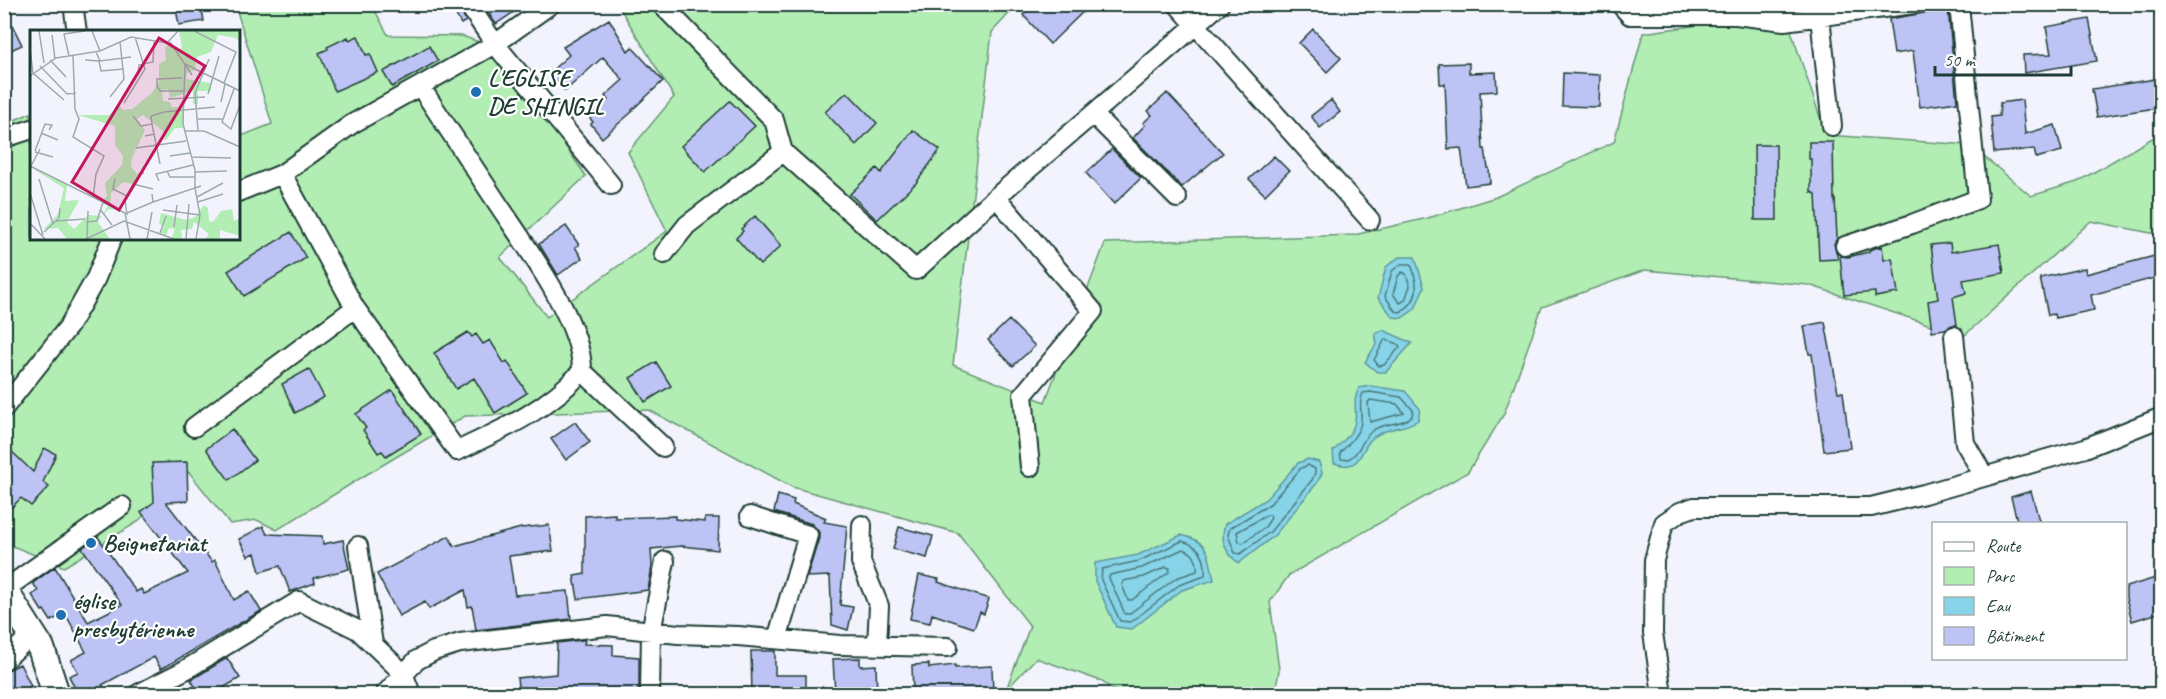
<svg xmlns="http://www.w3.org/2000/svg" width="2166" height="699" font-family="Caveat,sans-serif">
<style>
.green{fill:#b2eeb4;stroke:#689674;stroke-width:1.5}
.water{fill:#87d3e7;stroke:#5d979f;stroke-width:1.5}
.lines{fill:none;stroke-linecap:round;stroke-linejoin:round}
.shore{stroke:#49797c;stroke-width:1.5}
.building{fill:#bec3f5;stroke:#1f3d34;stroke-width:1.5}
.street-casing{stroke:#1f3d34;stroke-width:22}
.secondary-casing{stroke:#1f3d34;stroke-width:30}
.street{stroke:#fff;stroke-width:18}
.secondary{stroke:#fff;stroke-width:26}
.poi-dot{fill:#1f6fb2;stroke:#fff;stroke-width:2}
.labels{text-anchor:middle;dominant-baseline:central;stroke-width:4.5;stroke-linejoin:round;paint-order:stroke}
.poi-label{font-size:24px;font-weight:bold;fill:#1f3d34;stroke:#fff;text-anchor:start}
.inset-road{fill:none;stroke:#9eaaad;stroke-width:1.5}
.view{fill:#c2185b;fill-opacity:0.15;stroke:#c2185b;stroke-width:3}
.inset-edge{fill:none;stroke:#1f3d34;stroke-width:3}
</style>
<rect width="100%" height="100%" fill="#f2f3fd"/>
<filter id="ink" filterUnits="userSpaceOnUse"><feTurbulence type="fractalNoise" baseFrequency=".0167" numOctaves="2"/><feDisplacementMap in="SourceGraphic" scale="12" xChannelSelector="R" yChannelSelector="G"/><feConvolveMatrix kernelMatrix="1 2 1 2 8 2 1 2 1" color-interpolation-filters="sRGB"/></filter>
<g filter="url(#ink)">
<path class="green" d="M235,5H372L388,35L462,36L499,49L586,176L500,257L547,317L667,231L628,152L674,97L618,5H1017L992,32L953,365L1045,402L1105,243L1354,235L1428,218L1496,197L1614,142L1643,33L1785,13L1826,135L1970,145L2031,196L2077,182L2161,133V235L2091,221L1964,336L1809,285L1645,270L1542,307L1504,414L1468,472L1289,575L1270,602L1279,670L1275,694H1119L1101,681L1036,658L1006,690L1030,626L958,533L792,487L649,410L465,416L359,479L277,530L257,520L230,524L189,472L136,523L64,567L5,543V124L31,113L32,238H238L239,137L272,124Z"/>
<path class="water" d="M1399,257H1415L1424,287L1415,309L1402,318L1393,317L1378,298L1386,267Z
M1383,330L1412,343L1386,372H1377L1365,362L1377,343L1375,334Z
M1370,386L1405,391L1420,409L1418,420C1405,429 1390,427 1377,435C1358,445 1365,474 1334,463L1333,451C1341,444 1354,431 1355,421C1357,407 1352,402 1359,388Z
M1308,459L1319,462L1322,473L1317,483L1274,536L1239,563C1225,554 1220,539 1225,524L1266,499L1298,463Z
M1181,535C1211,542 1208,553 1214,580L1182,590L1132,629L1116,627L1095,581V563L1138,555Z"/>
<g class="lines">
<path class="shore" d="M1401,264H1411C1418,284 1421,301 1400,312L1395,311L1385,296L1392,271Z
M1402,272L1406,274L1410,286L1405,300L1400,303L1393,294L1398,276Z
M1385,339L1398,344L1400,347L1384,365L1379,366L1374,360Z
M1370,392L1401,397L1413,410L1412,416C1401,426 1383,422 1372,431C1361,439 1357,463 1341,459L1340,453C1347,446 1360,432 1361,422C1362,411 1358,403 1363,393Z
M1370,400L1397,404L1404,413L1370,422L1368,403Z
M1308,465L1315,469V473L1312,480L1270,532L1240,554L1235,553L1228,535L1230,528L1270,504L1301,468Z
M1267,515H1270L1271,518L1265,527L1243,543L1239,542L1237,532Z
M1182,541C1201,546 1206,557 1205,576L1179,585L1131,622L1120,621L1101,580L1102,569L1139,561Z
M1183,549C1194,552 1198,561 1197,571L1176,578L1129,614H1125L1109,578L1110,575L1142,568Z
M1166,567L1170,568L1169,572L1132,600H1128L1122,585L1123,581L1144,577Z"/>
</g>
<path class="building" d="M175,4H201L204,21L179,25Z
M450,4H457L466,21L461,24Z
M482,4H526L496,24Z
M1034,4H1091L1050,44L1023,15Z
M4,8L22,45L4,53Z
M1948,9L1957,102L1920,107L1913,51L1894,54L1889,19Z
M609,19L628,51L632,47L663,81L632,110L633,111L602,138L591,124L593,122L589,117L608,100L605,96L623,80L603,57L565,91L549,73L569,55L563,47Z
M2089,19L2097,61L2024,73L2023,55L2051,54L2046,27Z
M1313,29L1341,58L1327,72L1299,43Z
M358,36L366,55L370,54L378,72L335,91L319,53L328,49L327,47L348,37L349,40Z
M429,46L438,61L392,87L383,72Z
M1469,63V73L1496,72L1497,91L1480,92L1483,149H1485L1488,168H1489L1490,183L1466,186L1461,148L1448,149L1445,84H1440L1439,64Z
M1563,73L1600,75L1599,107L1562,106Z
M2162,78V107L2097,117L2092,89Z
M847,92L877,123L856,145L825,112Z
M1167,93L1223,153L1182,187L1133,138L1145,125L1143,123L1152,115L1148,111Z
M1331,100L1340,112L1320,128L1311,116Z
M2022,100L2025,134L2055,125L2062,151L2036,158L2034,149L1994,153L1991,117L1999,116L2000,103Z
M730,101L755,126L705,172L681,146Z
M913,130L940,150L916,183L877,220L850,194L877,168L881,173Z
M1809,142H1833L1834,199L1835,198L1837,238L1834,244L1838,259L1819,260L1816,194L1811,192V159H1809Z
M1754,145H1776L1777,220H1755Z
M1112,149L1141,178L1114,204L1086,173Z
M1274,156L1289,171L1265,195L1249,179Z
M755,216L781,246L760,265L736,238L743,231L741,229Z
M566,226L579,245L575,247L582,258L558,275L539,244Z
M291,232L306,258L244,296L228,271Z
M1950,243L1951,252L1999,244L2004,273L1963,280L1966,293L1953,297L1957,325H1952L1945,329L1932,331L1928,301L1938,299L1931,245Z
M1882,246L1884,260L1892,258L1898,293L1875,297V292L1844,295L1840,256L1848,257L1869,252V250Z
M2162,254V276L2091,295L2094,310L2055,318L2054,314L2048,315L2040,278L2085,268L2086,274Z
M1009,320L1035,346L1013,366L988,340Z
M1825,322L1838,392H1843L1850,448L1824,451L1812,354H1809L1804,326Z
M468,332L472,337L476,334L483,344L490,340L504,363L507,361L527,393L495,413L474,378L456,389L434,353Z
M656,362L671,386L645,402L630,378Z
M309,369L324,397L295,413L282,384Z
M392,390L421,434L386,456L382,451L378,453L363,430L366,428L356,414Z
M575,422L590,442L566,460L551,439Z
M232,429L255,460L229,480L206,449Z
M4,444L33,472L44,448L56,454L43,482L49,487L31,506L21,498L12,507L4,500Z
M187,462L188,501L166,502L212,562L215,560L234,600L249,591L261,611L161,669L154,657L102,685L108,694H78L69,676L78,672L71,660L86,652L65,613L51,621L44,610L42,611L32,595L38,591L33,583L55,567L88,622L122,605L82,548L98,537L136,592L141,589L144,594L188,573L141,512L154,502L152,463Z
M2031,491L2040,524H2018L2011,497Z
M778,495L794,500L793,504L826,518L824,522L847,526L840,605L853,607L848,630L832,625L830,576L807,577L819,538V532L812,524L774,512Z
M615,514V518L675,516V519L705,522V518H719L718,550L682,546L651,549L652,566L648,590L578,599L574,576L585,574V516Z
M549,525L553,551L509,556L515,595L568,591L571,619L476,630L472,606L468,607L465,590L429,609L425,602L399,616L377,574L449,536L454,546L521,528Z
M263,526L267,534L322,536L323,544L343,540L349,569L314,578L315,583L290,592L280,566L260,572L255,553L248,556L239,539Z
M899,527L933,536L927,558L893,549Z
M919,575L939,579L938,582L989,599L984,614L980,612L974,628L932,614L930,623L910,619Z
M2159,577L2162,586V612L2132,621L2126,598V587Z
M582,640H585L584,644L613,645V655L639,657V693L519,694L517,678L556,674L557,643Z
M751,651H775V675H806V694H752Z
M227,658L240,678L213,694H200L191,680Z
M860,658V666L876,665L877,694H863V693L835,694L833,659Z
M20,664L31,686L16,694H4V672Z
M929,664V668L955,665V668L992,666L993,694H913L912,665Z"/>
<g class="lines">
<g class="street-casing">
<path id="street" d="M73,4L77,32
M468,4L495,44L611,185
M661,4L774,120L783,152L916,270L996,197
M1177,4L1370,220
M1620,4L1630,15H1736L1784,21L1914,4
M1820,17L1832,126
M4,138L32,129
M282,174L355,308L457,451C502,430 549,409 582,371C583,322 523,242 496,201C471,163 446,125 420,86
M238,192L282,174L352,124L495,44L551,4
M1177,198L1093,114L1220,4
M1845,246L1912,224L1978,199L1959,4
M664,254L687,225L783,152
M1954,336L1965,443L1984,476
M582,371L663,447
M4,408L69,326L96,278L112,238
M194,427L355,308
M1030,467L1023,395L1093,311L996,197L1093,114
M750,516L808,535L777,639
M862,525L861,562L879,606L877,645
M358,546L373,644
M4,590L122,506
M4,660L32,635
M138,694L185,670L299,601L358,630L403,673L411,694
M385,694L417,660L434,651L460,643L607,626L678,634L738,636L840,645L948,647
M650,694L651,632L665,561
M1662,694L1653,633L1654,560L1664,523L1680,512L1694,507H1871L1924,494L2085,448L2162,417"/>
</g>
<g class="secondary-casing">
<path id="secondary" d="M4,590L41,648L56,694"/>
</g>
<use href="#street" class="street"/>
<use href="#secondary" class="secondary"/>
</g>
</g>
<g class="poi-dot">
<circle cx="476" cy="92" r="6"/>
<circle cx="91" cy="543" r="6"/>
<circle cx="61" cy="615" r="6"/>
</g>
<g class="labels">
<g class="poi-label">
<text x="488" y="78">L'EGLISE<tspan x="488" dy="28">DE SHINGIL</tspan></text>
<text x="103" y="543">Beignetariat</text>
<text x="73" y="601">église<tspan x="73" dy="28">presbytérienne</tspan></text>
</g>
</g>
<g transform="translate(30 30)">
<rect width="210" height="210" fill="#f2f3fd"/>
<path d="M149,1H210V14L206,8L188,5L181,22L167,27L165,40L157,43L156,49L181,53V61H168V74H163V61L140,68L138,59L132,60L133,71L140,72L142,77H153V98H145L135,111L133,101L113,85L107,89L115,100L102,128L101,137L107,144L103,154L93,152L81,163L80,175L89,180L79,179L67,191L80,209H37L28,198L14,199L28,184L34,158L0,137L37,155L35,171L49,170L37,192L44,199L58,185L72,186L78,176L72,172L77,166L75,153L92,135L93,126L85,115V96L48,85H79L89,75L93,80L102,79L122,63L129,51V34L136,30L135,18L141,13L148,20L152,18ZM174,175L178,178L179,191L183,192L191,181L202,179L204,191L210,188V206L190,200V209H175L179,204L164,192L162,199L151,200L152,209H141L145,199L139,198L136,206L131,203L134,196L129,194L131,183L156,190L165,187Z" fill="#b2eeb4"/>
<path class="inset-road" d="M9,1L14,33M62,1L70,21M164,1L206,22L194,53M22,5L25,29M140,12L162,45M0,19L3,43L34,70M66,22L70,31L101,27M43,25L45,79L49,89L43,107L74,126L66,144L63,168M39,26L34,4L55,1M20,30L36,47M55,30L69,31L71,41L94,39M155,34L210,61M10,36L37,64L46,63M108,42L109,35L123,32L124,12M0,46L26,28L70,21L101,7L137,13L148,1M152,48L127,49V56L130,61H153M204,59L192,92L201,99L210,75M178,64L189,26M80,67L94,49L90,12M138,69L175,67M191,72L195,54M94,73L115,39L105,7M103,86L111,96L122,94L124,104M168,89H192M122,94L121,86L134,82L185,77M168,100L165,63L179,29M154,101H174L210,117M11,103L28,110M115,106L124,104L130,134M106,118L156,111M5,121L15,94L22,95L19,100M5,122L23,127M140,126L160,123M161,127L201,128M0,136L95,183L100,209M1,136L10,119M137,141L140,147H165M165,142L197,141M9,149L23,194M85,149L83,159L97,166M129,151L126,144L163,135M103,154L123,159M0,163L13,205M167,167L193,153M123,172L165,158V140L153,94L155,34M168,172L193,164M70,179L82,195M133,180L170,185M97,183L123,172L122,164M97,185L95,169L109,144L114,143M26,191L55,189M56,192L67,191L73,172M0,193L15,209M144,197L147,175M14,202L29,188L30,178M130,203L136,186M56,209L94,191L144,209M57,209L58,181M117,209L122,182M156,209L159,174M166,209L170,185L165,158L171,156"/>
<path class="view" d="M129,8L175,36L89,180L42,152Z"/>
<rect width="210" height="210" class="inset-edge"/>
</g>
<rect width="2166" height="699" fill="none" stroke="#fff" stroke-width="24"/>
<rect x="12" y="12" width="2142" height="675" fill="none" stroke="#1f3d34" stroke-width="2" filter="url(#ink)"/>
<rect x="1932" y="522" width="195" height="138" fill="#ffffff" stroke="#a5b1ae" stroke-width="1.5"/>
<rect x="1944" y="542" width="30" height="9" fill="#ffffff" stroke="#a5b1ae" stroke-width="1.5"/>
<text x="1986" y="552" font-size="18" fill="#1f3d34">Route</text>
<rect x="1944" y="567" width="30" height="18" fill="#b2eeb4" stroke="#a5b1ae" stroke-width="1.5"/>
<text x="1986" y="582" font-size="18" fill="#1f3d34">Parc</text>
<rect x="1944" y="597" width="30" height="18" fill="#87d3e7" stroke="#a5b1ae" stroke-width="1.5"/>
<text x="1986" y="612" font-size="18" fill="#1f3d34">Eau</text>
<rect x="1944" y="627" width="30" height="18" fill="#bec3f5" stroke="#a5b1ae" stroke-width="1.5"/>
<text x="1986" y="642" font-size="18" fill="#1f3d34">Bâtiment</text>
<path d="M1935 66v9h136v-9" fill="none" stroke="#1f3d34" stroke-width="3"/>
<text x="1944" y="66" font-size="18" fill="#1f3d34" stroke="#ffffff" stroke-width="4.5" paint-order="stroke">50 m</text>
</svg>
